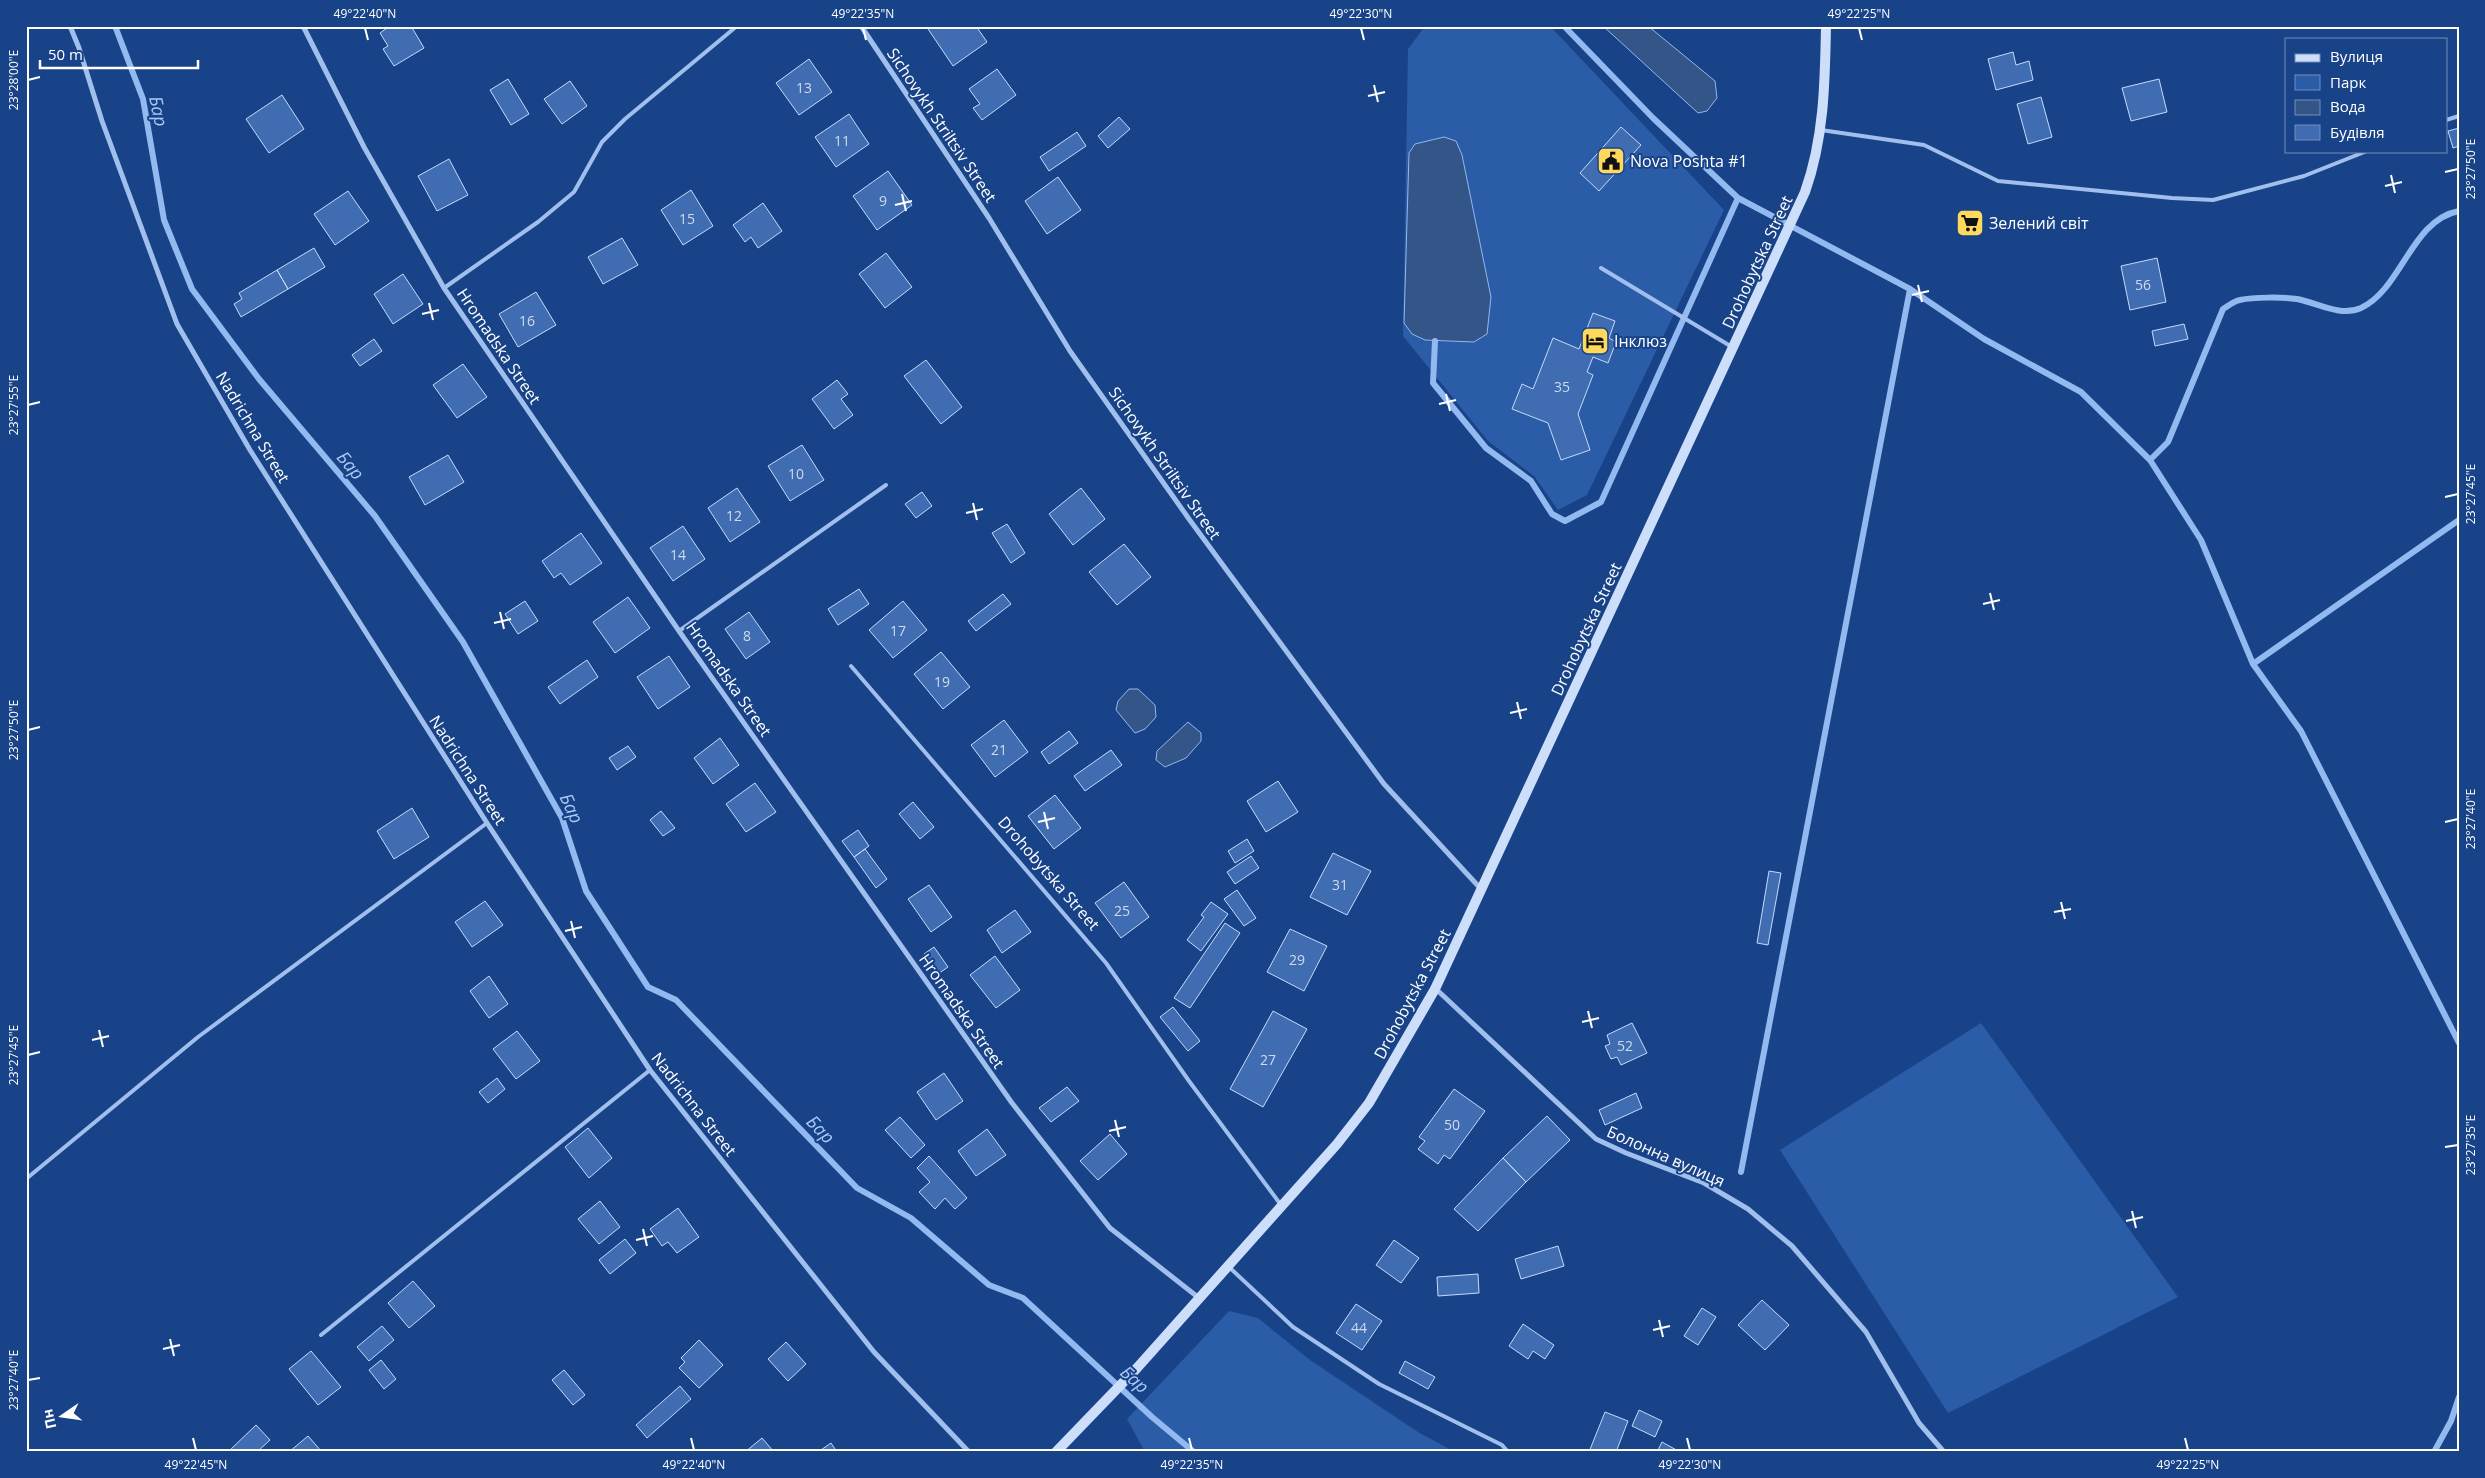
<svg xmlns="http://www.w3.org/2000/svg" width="2485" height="1478" font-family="'Open Sans',sans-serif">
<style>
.green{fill:#2a5ca7}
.water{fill:#345588;stroke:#92b9f0}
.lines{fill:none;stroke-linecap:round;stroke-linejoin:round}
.stream{stroke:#92b9f0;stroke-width:6}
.building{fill:#406db2;stroke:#c5dafa}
.lane{stroke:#a0bfed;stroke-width:4}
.street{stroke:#a0bfed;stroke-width:5}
.secondary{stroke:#ccdefa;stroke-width:10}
.ticks{fill:none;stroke:#fff;stroke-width:2}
.labels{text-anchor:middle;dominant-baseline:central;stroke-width:4;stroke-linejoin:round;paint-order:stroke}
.number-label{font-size:14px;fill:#cfdaec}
.street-label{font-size:16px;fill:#fff;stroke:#184388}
.poi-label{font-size:16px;fill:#fff;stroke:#184388;text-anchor:start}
.water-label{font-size:18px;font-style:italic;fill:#abc9f5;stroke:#184388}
.neatline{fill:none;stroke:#fff;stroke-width:2}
.ticks-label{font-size:12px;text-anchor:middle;fill:#fff}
</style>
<rect width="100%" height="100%" fill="#184388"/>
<path class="green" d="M1425,26H1550L1724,210L1587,495L1558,510L1534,476L1488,441L1403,336L1408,49Z
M1981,1023L2178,1297L1948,1413L1780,1150Z
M1229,1311L1258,1318L1310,1360L1418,1432L1455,1452H1145L1127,1419Z"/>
<path class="water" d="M1603,26H1648L1715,81L1717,98L1707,111L1698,113Z
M1444,137L1456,141L1462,155L1491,297L1487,334L1474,342L1425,340L1412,334L1404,323L1409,153L1415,144Z
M1129,689H1138L1155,705L1156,717L1145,729L1135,733L1116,710L1118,701Z
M1188,722L1201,733V741L1186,758L1165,767L1156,760L1157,751Z"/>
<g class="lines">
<path class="stream" d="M115,26L143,99L164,220L192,289L259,379L375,516L463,642L562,818L586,891L648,987L676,1000L857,1188L911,1218L989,1285L1023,1298L1152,1417L1194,1452
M1564,26L1653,118L1738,198L1910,289L1984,339L2081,392L2150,460L2201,540L2253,664L2301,731L2459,1043
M1435,341L1433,383L1486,448L1531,481L1552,514L1565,521L1601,502L1738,198
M2150,460L2168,442L2223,309C2228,306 2234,301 2240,300C2253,297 2284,297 2297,299C2318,303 2340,317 2361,308C2402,289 2411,220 2459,211
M2253,664L2459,520
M1741,1172L1910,289
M2434,1452L2451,1421L2459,1397"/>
</g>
<path class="building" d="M386,26H411L424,48L394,66L383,49L388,46L380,33L387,28Z
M926,26H976L987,42L953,66Z
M2013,52L2016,65L2029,61L2033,80L1996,90L1988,59Z
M809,59L832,92L799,115L776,83Z
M997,69L1016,95L982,120L973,108L980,104L969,89Z
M508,79L529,114L511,125L490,90Z
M2159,79L2167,112L2131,121L2122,88Z
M570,81L587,106L562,124L544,99Z
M282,95L304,129L269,153L246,119Z
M2041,97L2052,137L2028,144L2017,104Z
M849,114L869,144L836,167L815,137Z
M1119,117L1130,129L1108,148L1098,136Z
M1621,127L1641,145L1599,191L1580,173Z
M2459,128V146L2453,148L2448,131Z
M1077,132L1086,146L1049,171L1040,157Z
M449,159L468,195L437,211L418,176Z
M888,171L912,205L877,230L853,196Z
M1058,177L1081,210L1047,234L1025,201Z
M691,190L713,226L683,245L661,210Z
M348,191L369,221L335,245L314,214Z
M763,203L782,231L758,248L751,237L745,242L733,225Z
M622,238L638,265L603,284L588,257Z
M314,248L325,267L288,289L277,270Z
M886,253L912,287L885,308L859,274Z
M2157,258L2166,302L2130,310L2121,266Z
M277,270L288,289L241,317L234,304L242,299L239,293Z
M403,274L423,304L393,324L374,294Z
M536,292L556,325L518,347L499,314Z
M1593,313L1615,321L1609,338L1616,342L1608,363L1593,357L1587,372L1593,375L1578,414L1590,450L1561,460L1548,423L1512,409L1522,384L1533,389L1553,338L1579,349Z
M2184,324L2188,339L2155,346L2152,331Z
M374,339L382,351L360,366L352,355Z
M926,360L962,407L941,424L904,376Z
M463,364L487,397L457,418L433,385Z
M837,380L848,394L841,399L853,415L834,429L812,399Z
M802,445L824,480L790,501L768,466Z
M448,455L464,482L425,505L409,477Z
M737,488L760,522L730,542L708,508Z
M1081,488L1105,519L1073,545L1049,514Z
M922,492L932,506L916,518L905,504Z
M1007,524L1025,553L1011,563L992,533Z
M683,526L705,559L673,581L650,548Z
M581,533L602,563L570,585L561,573L554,578L542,561Z
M1124,544L1151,577L1117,605L1089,572Z
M859,589L869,604L838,625L828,609Z
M1003,594L1011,604L976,631L968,621Z
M628,597L650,628L615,653L593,622Z
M525,601L538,621L518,634L505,614Z
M903,601L927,630L893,658L869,630Z
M749,612L770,642L746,659L725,629Z
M941,652L970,687L943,709L914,674Z
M669,656L690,687L658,709L637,677Z
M587,660L598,677L560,704L548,687Z
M1004,720L1028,752L995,777L971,745Z
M1069,731L1078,743L1049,764L1041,752Z
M720,738L739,765L713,784L694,758Z
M628,746L636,757L617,770L609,758Z
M1111,750L1122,765L1085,791L1074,776Z
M1278,781L1298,812L1266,832L1247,801Z
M755,783L776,812L746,832L726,804Z
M1055,795L1081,828L1054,849L1028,816Z
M913,802L934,827L920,839L899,814Z
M412,808L429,837L394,859L377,831Z
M661,811L675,828L663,836L650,820Z
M858,830L869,846L854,857L842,841Z
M1247,839L1254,851L1235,863L1228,851Z
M865,849L887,879L876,888L854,857Z
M1333,853L1371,871L1347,915L1310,897Z
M1251,856L1259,868L1235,884L1227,872Z
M1769,871L1781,873L1768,945L1757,943Z
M1124,882L1149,917L1121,938L1095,903Z
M929,885L952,917L931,932L908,899Z
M1237,890L1256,918L1244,926L1224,899Z
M485,901L503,925L472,947L455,922Z
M1211,902L1228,914L1201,951L1187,940L1204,917L1201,915Z
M1015,910L1031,932L1002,953L987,930Z
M1225,923L1240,933L1190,1008L1174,998Z
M1290,929L1327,946L1304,991L1267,972Z
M934,947L948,967L938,974L924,954Z
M995,956L1020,990L996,1008L970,975Z
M489,976L508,1004L489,1018L470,991Z
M1173,1007L1200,1041L1188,1051L1160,1017Z
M1273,1011L1307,1029L1263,1107L1230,1089Z
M1632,1023L1647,1053L1621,1065L1617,1057L1611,1059L1605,1046L1610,1044L1607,1035Z
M517,1031L540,1061L516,1079L493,1049Z
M944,1073L963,1101L936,1120L917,1092Z
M497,1078L505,1089L488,1103L479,1092Z
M1067,1087L1079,1101L1051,1122L1039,1108Z
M1454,1089L1485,1111L1450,1159L1444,1155L1438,1164L1418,1149L1425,1141L1419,1137Z
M1636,1093L1642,1108L1605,1125L1599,1110Z
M1547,1116L1570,1140L1526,1182L1503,1158Z
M900,1117L925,1145L911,1158L885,1130Z
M588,1128L612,1158L589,1178L565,1147Z
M987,1129L1006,1155L976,1176L958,1151Z
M1110,1134L1127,1154L1098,1180L1080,1161Z
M929,1156L967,1198L955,1209L945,1198L935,1209L919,1192L930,1182L917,1168Z
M1503,1158L1526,1182L1478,1231L1454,1209Z
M600,1201L620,1227L599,1244L578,1219Z
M678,1208L699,1237L677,1253L668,1242L662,1246L650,1229Z
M625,1239L636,1253L610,1274L599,1260Z
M1394,1240L1419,1258L1401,1283L1376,1265Z
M1558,1246L1564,1266L1521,1279L1515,1259Z
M1478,1274L1479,1293L1438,1296L1437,1277Z
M413,1281L435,1306L409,1328L388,1303Z
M1762,1300L1789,1325L1765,1350L1738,1325Z
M1356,1304L1382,1321L1362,1350L1336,1333Z
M1702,1308L1716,1317L1698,1345L1684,1336Z
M1523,1324L1554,1345L1545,1359L1533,1351L1528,1359L1509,1346Z
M382,1326L394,1340L369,1361L357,1347Z
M699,1340L723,1365L699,1388L679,1368L685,1362L681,1358Z
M786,1342L806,1364L788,1381L768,1359Z
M311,1351L341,1387L318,1405L289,1369Z
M381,1360L396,1379L384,1389L369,1370Z
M1405,1361L1435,1377L1428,1389L1399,1373Z
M564,1370L585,1395L573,1405L552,1380Z
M680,1386L691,1399L647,1438L636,1425Z
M1639,1410L1662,1421L1655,1437L1632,1426Z
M1605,1412L1628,1421L1616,1452H1589Z
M256,1425L270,1440L257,1452H228Z
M308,1436L322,1452H289Z
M762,1438L774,1452H745Z
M1662,1442L1680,1452H1657Z
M831,1443L837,1452H818Z"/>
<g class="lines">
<path class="lane" d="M2446,120L2459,116
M1821,130L1924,145L1998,181L2172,198L2213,200L2304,176L2367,151
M1601,268L1732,347
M444,288L538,222L574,192L602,142L625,119L737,26
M679,631L886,485
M851,666L1106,963L1189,1081L1281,1205
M26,1179L198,1037L487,823
M1229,1267L1293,1327L1379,1384L1502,1445L1508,1452
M321,1335L650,1070"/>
<path class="street" d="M70,26L79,48L102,121L177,324L250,450L487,823L650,1070L874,1352L969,1452
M303,26L364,147L444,288L679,631L1012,1103L1110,1228L1199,1298
M861,26L989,218L1070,351L1189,519L1384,784L1481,889
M1436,989L1596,1139L1626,1153L1704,1183L1748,1209L1792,1246L1866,1332L1919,1423L1944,1452"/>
<path class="secondary" d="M1056,1452L1137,1368L1337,1144L1369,1103L1435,989L1805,192C1824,139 1825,83 1826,26"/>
</g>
<path class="ticks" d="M365,28L368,40M863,28L866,40M1361,28L1364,40M1859,28L1862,40M28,80L40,77M1374,85L1378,102M1368,96L1385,92M2445,172L2458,169M2391,175L2395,193M2385,186L2402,182M902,194L906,211M895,205L912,201M1918,285L1922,302M1912,295L1929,291M429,303L433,320M422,314L439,310M1446,394L1450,411M1439,404L1456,400M28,405L40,402M2445,497L2458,494M973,503L977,520M966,513L983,509M1990,593L1994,610M1983,604L2000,600M500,612L504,629M494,623L511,619M1517,702L1521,719M1510,713L1527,709M28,730L40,727M1044,812L1048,829M1038,822L1055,818M2445,822L2458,819M2061,902L2065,919M2054,912L2071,909M571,921L575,938M565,931L582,927M1588,1011L1592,1028M1582,1022L1599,1018M99,1030L103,1047M92,1040L109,1036M28,1055L40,1052M1115,1120L1119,1137M1109,1131L1126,1127M2445,1147L2458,1145M2132,1211L2136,1228M2126,1221L2143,1217M643,1229L647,1246M636,1240L653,1236M1659,1320L1663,1337M1653,1330L1670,1326M170,1339L174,1356M163,1349L180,1345M28,1380L40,1378M193,1438L196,1450M691,1438L694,1450M1189,1438L1192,1450M1687,1438L1690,1450M2185,1438L2188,1450"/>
<defs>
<g id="civic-square" transform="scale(1.4375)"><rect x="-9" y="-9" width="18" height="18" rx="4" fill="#ffd95c" stroke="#184388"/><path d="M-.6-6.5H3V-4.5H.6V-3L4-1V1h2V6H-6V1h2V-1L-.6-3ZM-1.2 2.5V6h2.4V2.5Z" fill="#111"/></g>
<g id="supermarket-square" transform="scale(1.4375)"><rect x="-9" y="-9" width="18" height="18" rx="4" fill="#ffd95c" stroke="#184388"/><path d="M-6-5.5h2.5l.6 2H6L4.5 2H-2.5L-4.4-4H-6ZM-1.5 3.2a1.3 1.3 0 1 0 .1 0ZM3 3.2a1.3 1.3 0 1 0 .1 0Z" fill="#111"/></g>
<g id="hotel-square" transform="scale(1.4375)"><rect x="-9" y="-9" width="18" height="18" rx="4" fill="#ffd95c" stroke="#184388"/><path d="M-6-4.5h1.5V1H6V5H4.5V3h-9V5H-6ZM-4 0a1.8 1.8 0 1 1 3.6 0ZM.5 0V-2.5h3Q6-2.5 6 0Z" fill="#111"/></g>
</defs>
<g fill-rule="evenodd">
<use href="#civic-square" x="1611" y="161"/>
<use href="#supermarket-square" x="1970" y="223"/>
<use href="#hotel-square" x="1595" y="341"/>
</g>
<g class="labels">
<g class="number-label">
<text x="804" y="87">13</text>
<text x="842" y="140">11</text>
<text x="883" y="200">9</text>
<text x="687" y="218">15</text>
<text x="2143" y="284">56</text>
<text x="527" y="320">16</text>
<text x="1562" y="386">35</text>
<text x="796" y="473">10</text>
<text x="734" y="515">12</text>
<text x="678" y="554">14</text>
<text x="898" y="630">17</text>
<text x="747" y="635">8</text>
<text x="942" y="681">19</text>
<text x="999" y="749">21</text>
<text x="1340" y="884">31</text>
<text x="1122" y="910">25</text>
<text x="1297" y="959">29</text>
<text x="1625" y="1045">52</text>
<text x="1268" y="1059">27</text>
<text x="1452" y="1124">50</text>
<text x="1359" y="1327">44</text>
</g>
<g class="street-label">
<text transform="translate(942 125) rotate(56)">Sichovykh Striltsiv Street</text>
<text transform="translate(1757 262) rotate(-65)">Drohobytska Street</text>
<text transform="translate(499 346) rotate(56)">Hromadska Street</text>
<text transform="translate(253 427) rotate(59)">Nadrichna Street</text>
<text transform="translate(1165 463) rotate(55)">Sichovykh Striltsiv Street</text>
<text transform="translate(1586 629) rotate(-65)">Drohobytska Street</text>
<text transform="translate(729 679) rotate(55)">Hromadska Street</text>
<text transform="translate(468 770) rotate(57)">Nadrichna Street</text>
<text transform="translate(1049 873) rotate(49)">Drohobytska Street</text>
<text transform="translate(1412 994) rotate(-62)">Drohobytska Street</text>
<text transform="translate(962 1011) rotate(55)">Hromadska Street</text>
<text transform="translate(694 1104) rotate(52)">Nadrichna Street</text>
<text transform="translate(1666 1156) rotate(24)">Болонна вулиця</text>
</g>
<g class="poi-label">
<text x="1630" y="161">Nova Poshta #1</text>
<text x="1989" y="223">Зелений світ</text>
<text x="1614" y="341">Інклюз</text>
</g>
<g class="water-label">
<text transform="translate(159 111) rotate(78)">Бар</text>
<text transform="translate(351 465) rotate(50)">Бар</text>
<text transform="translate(572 808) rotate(65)">Бар</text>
<text transform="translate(821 1129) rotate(46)">Бар</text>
<text transform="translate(1135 1379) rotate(42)">Бар</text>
</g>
</g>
<rect width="2485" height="1478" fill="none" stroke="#184388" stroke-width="55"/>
<rect x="2285" y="38" width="162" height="115" fill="#184388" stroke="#748eb8"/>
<rect x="2295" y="54" width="25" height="8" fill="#ccdefa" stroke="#748eb8"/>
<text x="2330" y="62" font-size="15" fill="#ffffff">Вулиця</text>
<rect x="2295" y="75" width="25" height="15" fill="#2a5ca7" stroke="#748eb8"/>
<text x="2330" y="88" font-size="15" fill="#ffffff">Парк</text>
<rect x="2295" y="100" width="25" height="15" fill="#345588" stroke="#748eb8"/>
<text x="2330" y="112" font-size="15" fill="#ffffff">Вода</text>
<rect x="2295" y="125" width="25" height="15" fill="#406db2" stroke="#748eb8"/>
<text x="2330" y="138" font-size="15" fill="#ffffff">Будівля</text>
<g transform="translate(62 1416) rotate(257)" stroke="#184388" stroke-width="4" paint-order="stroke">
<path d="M0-4L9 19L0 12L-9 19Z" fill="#ffffff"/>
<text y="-8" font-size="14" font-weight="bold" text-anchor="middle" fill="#ffffff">Пн</text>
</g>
<path d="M40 60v8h158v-8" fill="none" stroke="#ffffff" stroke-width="2.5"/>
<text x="48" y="60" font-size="15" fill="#ffffff" stroke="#184388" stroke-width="4" paint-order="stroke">50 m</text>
<rect x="28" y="28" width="2430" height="1422" class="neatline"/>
<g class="ticks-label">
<text x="365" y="18">49°22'40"N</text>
<text x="863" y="18">49°22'35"N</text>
<text x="1361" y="18">49°22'30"N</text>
<text x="1859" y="18">49°22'25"N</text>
<text transform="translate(14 80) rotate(-90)" y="4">23°28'00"E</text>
<text transform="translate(2471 169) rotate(-90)" y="4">23°27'50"E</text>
<text transform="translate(14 405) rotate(-90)" y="4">23°27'55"E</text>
<text transform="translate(2471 494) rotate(-90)" y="4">23°27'45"E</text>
<text transform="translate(14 730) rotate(-90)" y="4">23°27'50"E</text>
<text transform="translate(2471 819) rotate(-90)" y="4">23°27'40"E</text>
<text transform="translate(14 1055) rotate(-90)" y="4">23°27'45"E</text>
<text transform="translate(2471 1145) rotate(-90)" y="4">23°27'35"E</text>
<text transform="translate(14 1380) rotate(-90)" y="4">23°27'40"E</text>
<text x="196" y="1469">49°22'45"N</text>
<text x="694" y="1469">49°22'40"N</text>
<text x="1192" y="1469">49°22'35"N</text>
<text x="1690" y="1469">49°22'30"N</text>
<text x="2188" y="1469">49°22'25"N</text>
</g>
</svg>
